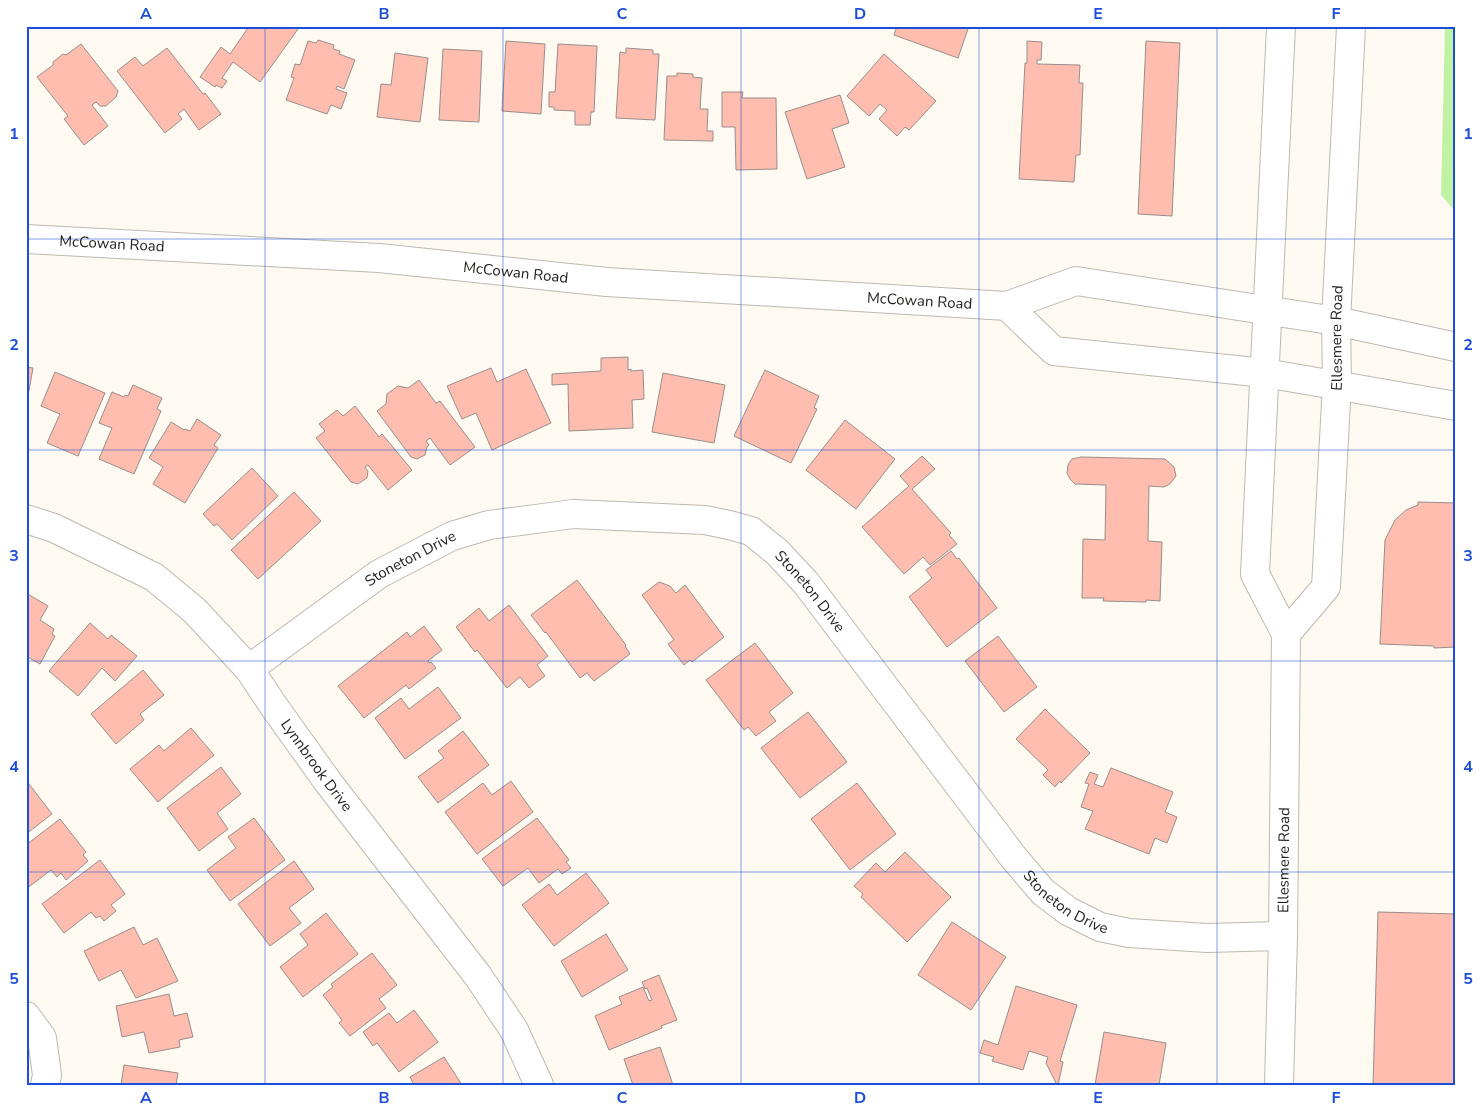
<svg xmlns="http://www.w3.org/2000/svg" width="1482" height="1111" font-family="'Nunito Sans',sans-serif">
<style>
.green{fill:#c1f2a3}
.building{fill:#febdaf;stroke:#988e8c}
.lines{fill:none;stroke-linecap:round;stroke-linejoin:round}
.minor-casing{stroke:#bdb9b1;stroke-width:30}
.secondary-casing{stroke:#bdb9b1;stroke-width:30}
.minor{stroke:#fff;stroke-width:28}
.secondary{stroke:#fff;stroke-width:28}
.grid{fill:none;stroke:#1d4ed8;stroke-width:1;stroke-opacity:0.55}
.labels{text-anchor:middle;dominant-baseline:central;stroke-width:4;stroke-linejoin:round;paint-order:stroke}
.street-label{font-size:15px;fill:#23221f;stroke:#fff}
.neatline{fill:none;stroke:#1d4ed8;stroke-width:2}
.grid-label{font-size:16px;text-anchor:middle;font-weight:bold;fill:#1d4ed8}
</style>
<rect width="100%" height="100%" fill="#fefaf1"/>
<path class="green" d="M1445,26H1456V212L1441,195Z"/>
<path class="building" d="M252,26H293L298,29L260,82L233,62L222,78L227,81L222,88L216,85L215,87L200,77L221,47L230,54L248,28L250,29Z
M897,26H969L958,58L894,35Z
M318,40L334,45L333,49L340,51L339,54L355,60L344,89L337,86L336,89L347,93L341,109L331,105L327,114L286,100L294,78L291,77L295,64L300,65L308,41L316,43Z
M506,41L545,44L541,114L502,111Z
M1027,41L1042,42L1041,60H1037V64L1080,65L1079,83H1083L1080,155H1076L1074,182L1019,179L1025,63H1027Z
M1146,41L1180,43L1172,216L1138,214Z
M81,44L118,91L116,97L106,106H100L96,102L92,105L108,126L84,145L64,119L68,116L37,77L53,65V62L63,54L66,55Z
M558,44L597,46L594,112H591L590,125H575V111L554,110V107H549V92H555Z
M167,48L203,94L205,93L221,114L199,130L184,109L178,114L182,119L165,133L117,71L135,57L143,66Z
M626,48L653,50V54H659L655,120L616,118L620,52L626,53Z
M443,49L482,51L479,122L439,120Z
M395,53L428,58L420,122L377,117L381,84L391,85Z
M884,54L936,101L909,130L905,127L897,136L879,119L887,110L880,104L869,116L847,96Z
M677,73L693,74V77L702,78L700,109H708L707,131H713V141L664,140L667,76H677Z
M722,92H743L742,98H776L777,169L736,170L735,127H722Z
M840,95L849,123L832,129L845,167L807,179L785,112Z
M628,357V370L631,369V371L643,370L644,399L632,400L633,428L569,431L568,384L552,385V374L601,371V358Z
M26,367L33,368L26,407Z
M491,368L497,382L526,369L551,423L492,450L476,413L462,419L447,386Z
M765,370L819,396L814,408L817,409L791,463L734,436Z
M55,372L105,393L78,456L47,443L60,414L41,406Z
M663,373L725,385L714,443L652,432Z
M419,380L436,403L440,401L475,447L450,465L430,438L426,441L429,445L427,447L425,455L417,459L411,457L377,411L386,404L387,394L398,386L408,388Z
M133,385L162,398L157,409L161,411L134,474L99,459L112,428L99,423L112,392L124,397L125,395L128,396Z
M355,406L379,437L382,434L412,470L388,490L368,465L365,467L368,471L367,478L358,484L351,482L316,438L325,431L319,424L337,410L343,416Z
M197,419L221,435L214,445L218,448L185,503L153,484L163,467L149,458L171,422L184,430L185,429L190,431Z
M845,420L895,459L856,509L806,470Z
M922,456L935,469L912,489L951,533L949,535L957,544L930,565L923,557L904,574L862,527L909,486L900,476Z
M1081,457L1165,459L1174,467L1176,476L1170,484L1164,487L1149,486L1148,541L1162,542L1160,601L1146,600V602L1103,601L1104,598H1082L1083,539L1105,540L1106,485L1075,484L1070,479L1067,473L1068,465L1072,459Z
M252,468L278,496L232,540L217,524L214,526L203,514Z
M294,492L321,521L258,579L231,550Z
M1418,502L1456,503V647L1434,648V646L1380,644L1385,540L1395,520L1406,510L1418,505Z
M951,551L957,559L959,558L997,608L947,647L909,597L932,578L926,570Z
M577,580L626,645L625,646L630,654L594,681L587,673L580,678L546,632L545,633L531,615Z
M659,582L670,586L676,593L685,585L724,637L692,662L690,660L684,665L668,644L674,640L642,595Z
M26,593L48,606L40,620L54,629L52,634L55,636L40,664L26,656Z
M509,605L548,656L537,665L545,676L529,688L520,677L507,688L477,650L475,652L456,627L479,608L489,621Z
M90,623L108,639L111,635L137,656L115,681L102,668L78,696L49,671Z
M424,626L442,650L428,661L429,663L431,662L436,668L409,689L406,685L364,718L338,686L407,632L410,637Z
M998,636L1037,687L1004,712L965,661Z
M755,643L793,693L769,712L776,721L756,736L748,727L744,730L706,680Z
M143,670L164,695L140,714L144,720L116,744L91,714Z
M438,687L461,718L405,759L375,718L401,698L409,709Z
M1045,709L1090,753L1061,783L1060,781L1055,787L1043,775L1048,770L1016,739Z
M808,712L847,762L800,798L761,748Z
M191,728L214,755L158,802L130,769L159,745L164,751Z
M463,731L489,765L438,803L418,777L444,758L438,751Z
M221,767L241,794L217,813L228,829L199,851L167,808Z
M1111,768L1173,792L1165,812L1177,817L1167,843L1155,838L1149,854L1085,829L1093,811L1081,807L1089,784L1085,783L1090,772L1098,775L1094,784L1103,787Z
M26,780L52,814L26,834Z
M511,781L533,812L477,854L445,812L483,783L492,795Z
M857,783L896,834L850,870L811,819Z
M254,818L285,860L230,901L207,870L236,848L228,837Z
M537,818L569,860L566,862L571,868L562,874L558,869L539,883L528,868L503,886L482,859Z
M60,819L86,852L83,855L88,861L66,880L61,873L57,877L51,870L26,889V845Z
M905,852L951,897L907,942L861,897L863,894L854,886L876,863L885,872Z
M100,860L125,894L111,905L116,911L104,921L100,916L96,918L91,912L64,933L42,904Z
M294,861L314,889L289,908L301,923L270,946L238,904Z
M586,873L609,903L554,946L522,905L549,884L557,895Z
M1378,912L1456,914L1455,1085H1373Z
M326,913L358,954L303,997L280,967L308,945L300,934Z
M952,922L1006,957L971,1010L918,975Z
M134,927L143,945L157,938L178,981L136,998L121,970L99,981L84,951Z
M606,934L628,970L582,997L561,961Z
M372,953L397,985L379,999L386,1008L350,1036L339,1023L342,1020L323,995L333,987L331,984Z
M659,975L677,1020L661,1026L662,1028L609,1050L595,1016L622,1004L619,997L643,987L649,1001L652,1000L647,988L645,989L642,982Z
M1016,986L1077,1005L1060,1061L1063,1062L1058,1085H1057L1046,1063L1048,1057L1029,1051L1023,1070L992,1061L994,1057L980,1053L984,1040L998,1045Z
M169,994L174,1016L187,1013L193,1037L179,1040L180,1047L149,1053L144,1032L122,1037L116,1006Z
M414,1010L438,1042L399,1072L377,1043L373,1046L363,1032L389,1013L397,1023Z
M1104,1032L1166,1043L1159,1085H1095Z
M660,1047L673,1085H633L624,1059Z
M444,1057L462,1085H414L410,1077Z
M124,1065L178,1073L176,1085H121Z"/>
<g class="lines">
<g class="minor-casing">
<g id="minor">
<path id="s1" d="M26,519L54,528L154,577L194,610L249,669L275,708L328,782L478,976L514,1030L539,1085"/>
<path id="s2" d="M249,669L379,574L452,536L489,525L573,514L705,520L729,525L751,531L777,552L806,583L1014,858L1043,892L1068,911L1100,927L1129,933L1207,938L1283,936"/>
<path d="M26,1016L42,1038L47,1075L45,1085"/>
</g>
</g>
<g class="secondary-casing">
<g id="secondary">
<path id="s3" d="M26,239L379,258L607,282L1007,306L1076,281L1336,321L1456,347"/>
<path d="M1007,306L1054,351L1265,373L1456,406"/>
<path id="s4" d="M1286,634L1326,587L1337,384L1336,321L1351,26"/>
<path id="s5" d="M1279,1085L1283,936L1286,634L1255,574L1281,26"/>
</g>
</g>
<use href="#minor" class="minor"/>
<use href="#secondary" class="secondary"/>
</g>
<path class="grid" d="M265,26V1085M503,26V1085M741,26V1085M979,26V1085M1217,26V1085M26,239H1456M26,450H1456M26,661H1456M26,872H1456"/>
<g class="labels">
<g class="street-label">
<text stroke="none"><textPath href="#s3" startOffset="86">McCowan Road</textPath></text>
<text stroke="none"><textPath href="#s3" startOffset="491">McCowan Road</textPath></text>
<text stroke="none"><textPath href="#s3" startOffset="896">McCowan Road</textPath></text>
<text stroke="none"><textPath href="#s4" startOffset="311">Ellesmere Road</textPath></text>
<text stroke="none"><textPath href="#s2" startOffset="196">Stoneton Drive</textPath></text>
<text stroke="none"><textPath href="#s2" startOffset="631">Stoneton Drive</textPath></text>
<text stroke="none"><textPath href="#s1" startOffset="391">Lynnbrook Drive</textPath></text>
<text stroke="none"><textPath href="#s5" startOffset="225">Ellesmere Road</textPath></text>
<text stroke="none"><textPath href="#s2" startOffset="1036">Stoneton Drive</textPath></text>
</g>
</g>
<rect width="1482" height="1111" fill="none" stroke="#ffffff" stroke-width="55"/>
<rect x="28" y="28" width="1426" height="1056" class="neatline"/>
<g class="grid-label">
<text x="146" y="19">A</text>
<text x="384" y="19">B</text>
<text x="622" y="19">C</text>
<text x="860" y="19">D</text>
<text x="1098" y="19">E</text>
<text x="1336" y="19">F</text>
<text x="14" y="139">1</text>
<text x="1468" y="139">1</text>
<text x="14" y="350">2</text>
<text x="1468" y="350">2</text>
<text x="14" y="561">3</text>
<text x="1468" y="561">3</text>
<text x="14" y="772">4</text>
<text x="1468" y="772">4</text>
<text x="14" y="984">5</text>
<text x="1468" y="984">5</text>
<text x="146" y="1103">A</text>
<text x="384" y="1103">B</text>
<text x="622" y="1103">C</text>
<text x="860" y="1103">D</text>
<text x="1098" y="1103">E</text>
<text x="1336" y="1103">F</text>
</g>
</svg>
